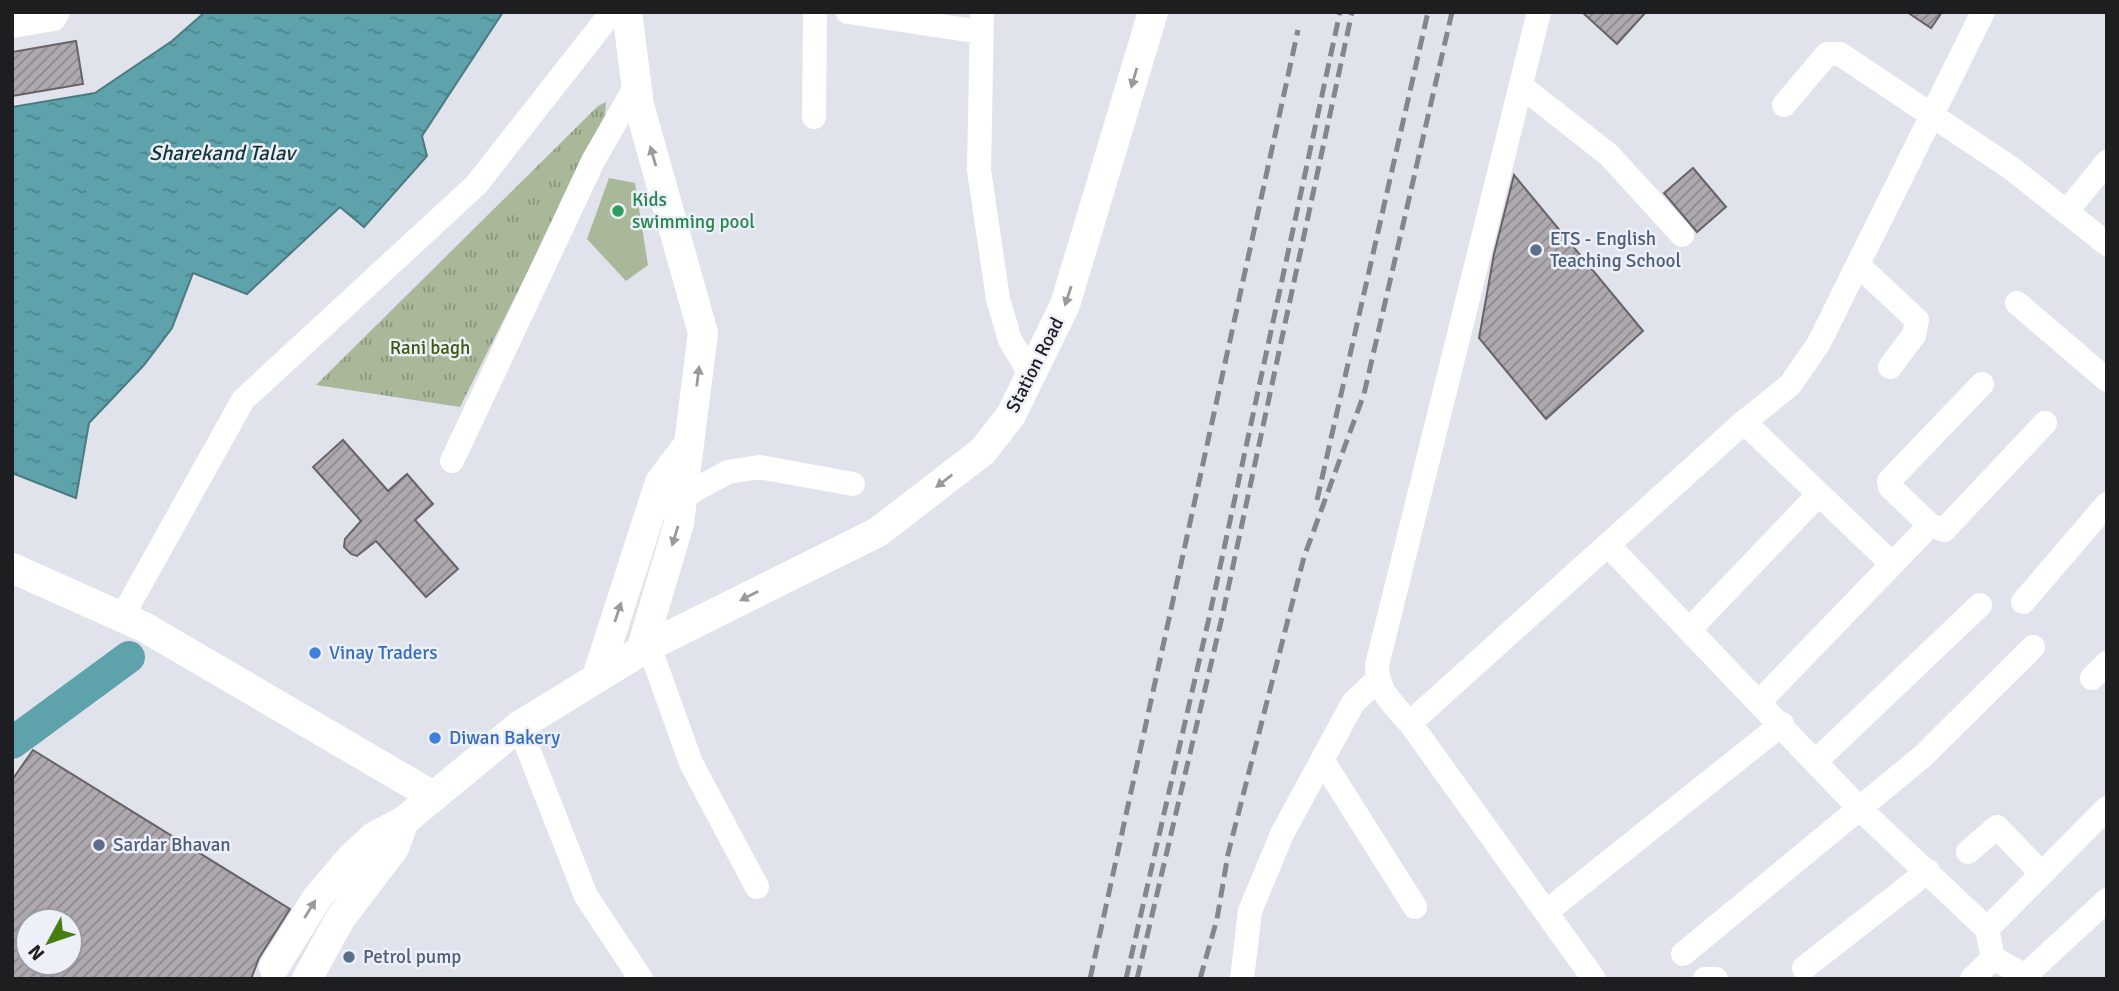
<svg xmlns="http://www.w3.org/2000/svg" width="2119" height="991" font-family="Signika,sans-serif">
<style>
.park{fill:url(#park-tufts)}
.pitch{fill:#a9b899}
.water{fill:url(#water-ripples);stroke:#4a7b81;stroke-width:2}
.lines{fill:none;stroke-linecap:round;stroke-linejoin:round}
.river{stroke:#5ea3ab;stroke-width:32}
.building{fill:url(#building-hatch);stroke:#686369;stroke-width:2;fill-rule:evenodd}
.minor{stroke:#fff;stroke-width:24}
.major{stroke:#fff;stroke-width:30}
.rail{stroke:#83868b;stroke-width:5;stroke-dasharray:14 7;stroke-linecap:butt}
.oneway{fill:#999a9b}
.leisure-dot{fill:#2e9e5b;stroke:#edf0f8;stroke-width:2.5}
.service-dot{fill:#5c6f8a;stroke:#edf0f8;stroke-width:2.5}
.shop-dot{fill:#3f7fe0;stroke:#edf0f8;stroke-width:2.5}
.labels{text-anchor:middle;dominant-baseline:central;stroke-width:5;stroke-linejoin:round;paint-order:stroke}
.leisure-label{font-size:19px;fill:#27864d;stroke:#edf0f8;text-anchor:start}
.service-label{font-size:19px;fill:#4e5e75;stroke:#edf0f8;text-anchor:start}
.park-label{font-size:19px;fill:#3e5810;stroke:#edf0f8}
.street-label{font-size:19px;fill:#1c1e20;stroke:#edf0f8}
.shop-label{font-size:19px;fill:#366cbe;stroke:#edf0f8;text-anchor:start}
.water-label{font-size:21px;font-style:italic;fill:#13363a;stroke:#edf0f8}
</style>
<defs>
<pattern id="park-tufts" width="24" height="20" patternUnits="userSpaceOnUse" patternTransform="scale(1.75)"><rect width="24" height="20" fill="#a9b899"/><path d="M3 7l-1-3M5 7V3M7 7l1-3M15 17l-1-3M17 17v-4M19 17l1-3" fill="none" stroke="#89957c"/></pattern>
<pattern id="water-ripples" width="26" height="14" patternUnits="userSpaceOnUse" patternTransform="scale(1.75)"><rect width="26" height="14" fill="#5ea3ab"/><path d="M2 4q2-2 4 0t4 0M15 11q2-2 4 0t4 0" fill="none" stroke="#4d848b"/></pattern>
<pattern id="building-hatch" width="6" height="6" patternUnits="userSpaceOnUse" patternTransform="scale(1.75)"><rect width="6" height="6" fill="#aea8af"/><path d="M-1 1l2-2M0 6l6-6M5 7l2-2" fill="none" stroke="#8d888e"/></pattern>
</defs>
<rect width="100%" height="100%" fill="#e0e3eb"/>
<path class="park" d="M606,102L605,117L460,407L316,385L598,106Z"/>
<path class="pitch" d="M609,178L635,183L648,265L626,281L587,239Z"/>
<path class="water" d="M205,12H503L422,136L427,156L364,227L340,207L247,294L193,273L172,328L144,365L89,423L76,498L12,473V107L95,93L172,41Z"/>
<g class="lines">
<path class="river" d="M12,743L129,657"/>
</g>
<path class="building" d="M1582,12H1646L1617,44Z
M1907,12H1942L1931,28Z
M76,41L83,84L12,96V52Z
M1693,168L1726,207L1697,232L1664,193Z
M1514,175L1643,331L1546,419L1479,338L1494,254Z
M343,440L388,491L407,474L433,504L415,520L458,569L426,597L376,541L357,556L351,554L344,547L345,539L361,521L313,467Z
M33,750L290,909L259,958L251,979H12V780ZM28,921H70V963H28Z"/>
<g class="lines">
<path class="minor" d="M848,12L981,32
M982,12L979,170L998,299L1010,340L1031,375
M1539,12L1377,665C1377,691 1393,704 1410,723L1594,979
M12,26L54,19L58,12
M1521,86L1609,155L1682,235
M1784,105L1827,54H1840L2011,168L2107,244
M814,117L815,12
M2066,212L2107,162
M1859,266L1917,320L1914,335L1890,367
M2017,303L2107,380
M1744,422L1891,563
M452,461L593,161L636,86
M682,497L728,472L759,467L853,484
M1930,525L1890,487L1889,481L1982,384
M1608,545L1859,808L1987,929
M2023,602L2107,504
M122,617L243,400L476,185L612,12
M1689,630L1818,495
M649,646L691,763L757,887
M2092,678L2107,663
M1760,701L1930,525L1944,530L2045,423
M1410,723L1744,422L1790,385L1819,343L1983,12
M519,726L586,896L641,979
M1323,761L1415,907
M1816,761L1980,605
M1968,852L1997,827L2042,874
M1546,912L1782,724
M1683,954L1923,756L2033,647
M1993,958L2024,975L2028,973L2107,900
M1804,968L1928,871
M1242,979L1250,911L1282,834L1353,703L1377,680
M1705,979H1716
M1972,979L1993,958L1987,929L2107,808"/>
<path class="major" d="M627,12L639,105L703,333L679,523L641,651
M12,568L144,627L433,796
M597,677L660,482L689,444
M274,967L317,898L353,856L375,836L404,821L519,726L649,646L878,532L983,451L1011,415L1065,305L1153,12
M307,979L340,919L394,848L404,821"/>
<path class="rail" d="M1317,500L1428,12
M1090,979L1298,30
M1126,979L1209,618L1340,12
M1137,979L1222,617L1352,12
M1200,979L1217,919L1228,854L1304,557L1364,394L1452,12"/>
</g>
<defs><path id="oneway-solid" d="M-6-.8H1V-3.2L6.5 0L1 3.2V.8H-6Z" transform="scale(1.75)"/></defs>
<g class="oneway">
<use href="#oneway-solid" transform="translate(1134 78) rotate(106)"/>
<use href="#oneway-solid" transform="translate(653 156) rotate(-106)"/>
<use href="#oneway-solid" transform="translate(1068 296) rotate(108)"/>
<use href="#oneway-solid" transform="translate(698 376) rotate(-83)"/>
<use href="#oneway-solid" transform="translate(944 481) rotate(142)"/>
<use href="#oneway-solid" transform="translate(675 536) rotate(107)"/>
<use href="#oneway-solid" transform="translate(749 596) rotate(153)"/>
<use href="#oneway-solid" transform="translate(618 612) rotate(-72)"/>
<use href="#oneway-solid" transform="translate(310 909) rotate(-58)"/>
</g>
<circle class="leisure-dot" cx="618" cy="211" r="7"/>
<g class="service-dot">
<circle cx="1536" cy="250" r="7"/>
<circle cx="99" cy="845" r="7"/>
<circle cx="349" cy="957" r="7"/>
</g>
<g class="shop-dot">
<circle cx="315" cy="653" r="7"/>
<circle cx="435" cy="738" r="7"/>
</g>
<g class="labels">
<g class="leisure-label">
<text x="632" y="200">Kids<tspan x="632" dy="22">swimming pool</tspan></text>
</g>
<g class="service-label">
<text x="1550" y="239">ETS - English<tspan x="1550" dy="22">Teaching School</tspan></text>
<text x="113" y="845">Sardar Bhavan</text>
<text x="363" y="957">Petrol pump</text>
</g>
<g class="park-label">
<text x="430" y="348">Rani bagh</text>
</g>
<g class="street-label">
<text transform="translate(1035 365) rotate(-63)">Station Road</text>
</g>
<g class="shop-label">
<text x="329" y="653">Vinay Traders</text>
<text x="449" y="738">Diwan Bakery</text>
</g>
<g class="water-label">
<text x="222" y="153">Sharekand Talav</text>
</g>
</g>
<rect width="2119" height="991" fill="none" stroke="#1c1e20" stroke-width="28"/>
<g transform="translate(49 942) rotate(230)"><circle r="33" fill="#edf0f8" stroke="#999ca2" stroke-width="2"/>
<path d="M0-5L12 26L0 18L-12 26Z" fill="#487d12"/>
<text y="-10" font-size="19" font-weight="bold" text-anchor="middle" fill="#1c1e20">N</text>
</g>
</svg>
